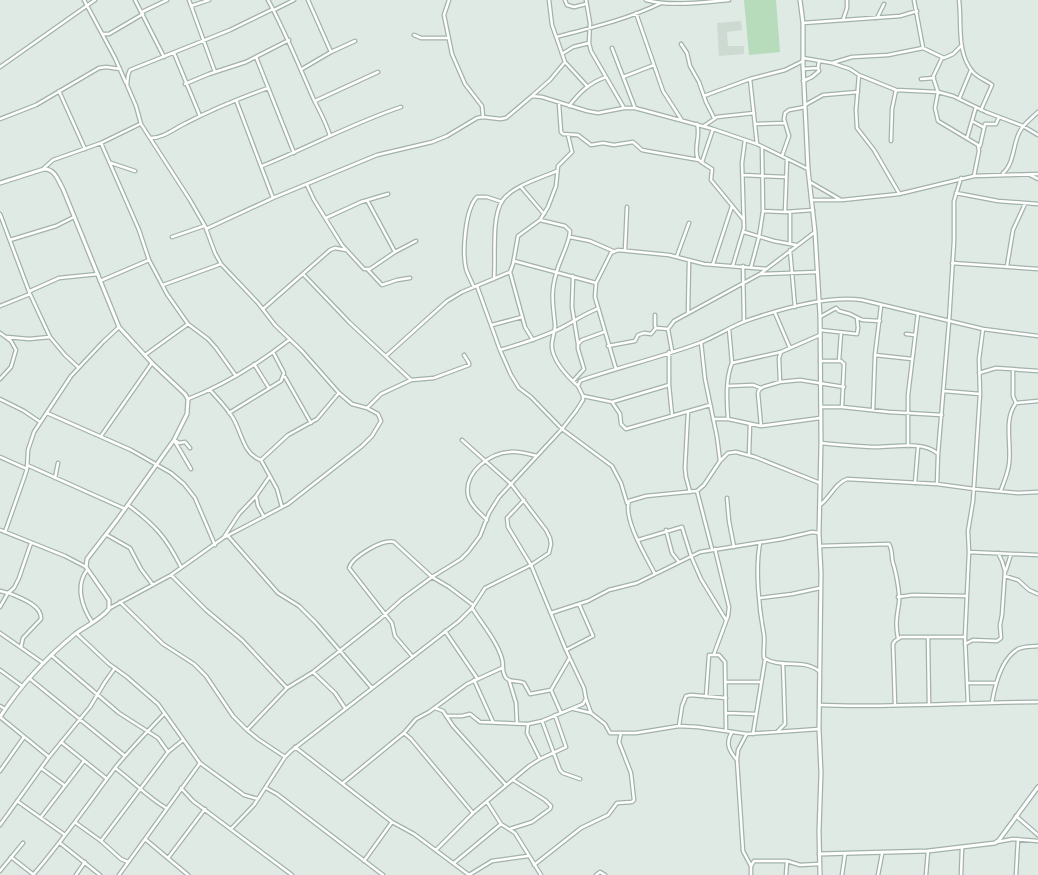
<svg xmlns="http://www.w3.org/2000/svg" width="1038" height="875" font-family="Ubuntu,sans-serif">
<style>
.built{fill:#cddad2}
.green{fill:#b7dcbc}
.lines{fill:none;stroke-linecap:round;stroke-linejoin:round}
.minor-casing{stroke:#a2b2aa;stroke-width:5}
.tertiary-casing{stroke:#a2b2aa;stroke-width:5.5}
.minor{stroke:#fff;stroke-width:2.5}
.tertiary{stroke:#fff;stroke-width:3}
</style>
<rect width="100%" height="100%" fill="#dfeae4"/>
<path class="built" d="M741,21L742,30L727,32L728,46H744V54L719,56L717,23Z"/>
<path class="green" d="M744,0H776L780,52L749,55Z"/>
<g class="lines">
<g class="minor-casing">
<path id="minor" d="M84,0L115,58L126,83
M135,0L164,57
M189,0L215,72
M268,0C286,33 299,66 314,100C320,112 326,122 330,136
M308,0L331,52
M449,0L444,15L452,54L465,84L482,106L483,117
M565,0L567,5L574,7L586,4
M586,0L590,23L589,43L591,51L624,108
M646,0C670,7 704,2 729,0
M914,0L923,48L944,58L953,54L961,46
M959,0C962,23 956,53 973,72C978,78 986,80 992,85L981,110
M191,6L209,0
M274,10L294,0
M142,12L167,0
M636,13L663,91L681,119
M877,18L884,4
M843,20L847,8V0
M803,23L900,16L917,11
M103,34H109L143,14
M414,35L421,38H448
M556,37C591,28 628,19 661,3
M681,44L687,53L690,66L699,82L706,102L714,118
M612,48L635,108
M174,53L200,116
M562,54L573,47L589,43
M256,57L294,153
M803,58L832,63L852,57L888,55L923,48
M942,58L933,77L938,92L935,108L938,121L978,145L979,151L974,176
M565,62L587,86
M832,63L850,69L859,75L896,90L938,92L953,96L986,112L1023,126L1038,135
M0,67L95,0
M302,69L331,52L355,41
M803,69L818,68L819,61
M859,75L856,110L857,128L874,150L899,193
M623,77L654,65
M750,79L757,144
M921,79L934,78
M803,81L812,77L819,71L818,68
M185,84L209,74L246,62L289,40
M59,91L85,149
M533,95L550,80L565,62L552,25L549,0
M704,96L750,79L785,70L803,61
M959,99L971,70
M236,100L273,198
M315,101L378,72
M559,104L561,132L563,134L578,135L591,145L603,143L614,145L633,142L642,150L647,151L699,160
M805,105L823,95L858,92
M569,106C580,92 589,83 606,77
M0,119L36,105L99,68L106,67L120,69
M972,121L983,127
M697,124C701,135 693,150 698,159C701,163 708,166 712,169L711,180L743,219
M755,124L785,123
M704,126L717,117L754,113
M151,138C164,138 175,128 186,123C213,109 240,98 268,88
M967,138L976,107
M891,141L892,109L896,90
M101,143L139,230L149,260L167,294L188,324L208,339L216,348L236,376
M980,146L985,124H996L999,117
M782,156L789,136L784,119L785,113L789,110L805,107
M702,162L713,129
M111,163L135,171
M262,166C309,147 353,123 401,107
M44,168L53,160L101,143L140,124
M1003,173C1014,164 1013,145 1019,133C1023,124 1031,119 1038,112
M743,175L786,177
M1030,175L1038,179
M810,182L841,200
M307,185L314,200L342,245L364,269H370L395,252L416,241
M521,187L544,214
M956,193L998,201L1038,204
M367,200L395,252
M812,200H842L899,194L974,176L1038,174
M763,211L785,212L813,210
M785,212L787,159
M790,212V244
M0,214L30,294L0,306
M326,218L361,202L388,194
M540,220L548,207L556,186L558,166L572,152L568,135
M206,229L273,198L377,155L432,142L447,136L477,118L483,117L500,119L506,118L532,96L542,97L587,111L598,113L624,108H635L713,129L757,144L808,169
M744,232L774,241L796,245
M172,237L204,226
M570,237L590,241L613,251
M10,240L56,226L74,217
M625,250L627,207
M790,250L795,307
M677,256L689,223
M514,261L596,283
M952,263L1038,269
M713,264L732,206
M733,265L744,228L742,163L745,140
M743,266L744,322
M1007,266L1013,230L1025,204
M751,267L759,237L763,211L762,147
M368,270L382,285L397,280L410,278
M510,272L525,327L533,340
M303,274L349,322L411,380
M761,274L817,272
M573,276L572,307L578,344
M494,279C496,258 491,219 502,201C512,186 541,178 557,171
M100,281L149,260
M163,285L221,264
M477,286L500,350L511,375L519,388L531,397L562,429L612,466L621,483L627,503
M474,287C471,281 468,275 466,269C462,252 465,209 477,197H487L502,202
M30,291L59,278L98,274
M30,294L50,337L65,355L78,367
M263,309L330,250L335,248L346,250
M688,313L689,261
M775,313L790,348
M655,315V326L656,328L668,329
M820,317L836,308L839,311L850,314L862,320L880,321
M492,325L522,317
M729,329L732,363
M820,330L857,334L858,328L857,318
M0,333L11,341L16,350L11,367L0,379
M906,334L915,335
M7,337L29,339L50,337
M608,346L635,341L638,335L644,333L651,334L656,328
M500,350C521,344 540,338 559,329C573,322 582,315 597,309
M672,351L668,329L674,321L760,274L815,232
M669,352V385L672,415
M145,355L188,324
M875,355L912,359
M386,356L447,301L462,292L510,272L513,264L518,236L540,220L565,226L570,231C570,242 560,259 557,271C550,293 553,303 555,325C555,333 551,340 552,348C554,362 568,377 578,386
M820,361H841L844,364L842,407
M839,361L841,333
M254,364L269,388
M616,369L595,297L596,283L611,253L618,250L669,255L704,264L767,269
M1013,369V396L1016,403
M979,373L996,368L1038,371
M285,377L311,423
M573,381L584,369L578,349V344L582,340L604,332
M780,382L779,358L781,352
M728,386L753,385L761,388
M210,390C218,399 227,408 233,418C242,433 243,454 261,460L277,489L282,507
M944,391L980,394
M583,396L612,402L669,385
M0,399L24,411L40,422
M188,399C225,385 258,364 289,340
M612,402L620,414L621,424L626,429L710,405
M821,407H842L889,412L942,415
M367,408L381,394L411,380L434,378L469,365V363L464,355
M873,410L875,355L881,306
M688,412L685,468L686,477L690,492
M47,413L131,450L171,473L184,484L195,498L215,545
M229,413L281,381L284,373L273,352
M713,419H728L761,426L820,418
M728,419C727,402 725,380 732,363L781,352L820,335
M761,426L758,393L759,390L763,387L780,382L800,380L844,387
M101,436L152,363
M174,440L191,469
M176,441L179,443L185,442L190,448
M821,443C838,445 855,446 872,447C892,448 921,440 937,453
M908,446V395L918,313
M749,455L750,424
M0,457L27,469
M261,460L288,435L317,419L338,394
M720,461L728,453L736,452L755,457L820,483
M27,465L125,509
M55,478L58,463
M915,483L918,447
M937,484L938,454L949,322L954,241V201L961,178
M1001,490C1004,482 1008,473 1009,464C1012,445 1003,420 1016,403L1038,401
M697,491L712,549
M256,496L258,506L264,517
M727,498L729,521L734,547
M128,505C155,525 166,537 181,567
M820,505C830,498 835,483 847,479L937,484L974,489L1018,493L1038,492
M487,520C480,513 470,505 468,495C464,472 490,453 510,452C519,451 528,454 537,456
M0,530L65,556L86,567
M666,530L672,553L679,562
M5,532L23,481L27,469L28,450L34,432L71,376L103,342L119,327
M107,535L130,548L141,569L153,585
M228,536L278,593L299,606L316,623L372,688
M224,537L239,514L256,496L270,476
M638,540L682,527L691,556L701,579L726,620
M760,543C755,569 759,609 764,635C765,643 763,651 764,658C780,669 803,658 819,671
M820,546L889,544C893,551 891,557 893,563C896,572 900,593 899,603C897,616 895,624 898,638
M969,552L1038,555
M87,570C75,586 82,607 92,622
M1006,570L1011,554
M655,574C646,557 623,519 629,501L646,496L697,491L704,485L720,461L717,437L705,379L701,342
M171,575L206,610L242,640L287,688
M1005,576L1018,580L1029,590L1038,594
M0,591L8,593L14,588L19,578L31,543
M9,593C20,598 42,605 41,619L23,638L21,647
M898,597L913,595L966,596
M760,598L792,594L820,588
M120,602L163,644L194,664L206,676L233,716L247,730L258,739L285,757
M0,607L8,593
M110,608L171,575L223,538L288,504L362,446L372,436L381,421L378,414L367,408L352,404L339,393L302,351L275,325L258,303L221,264L215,253L205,226L190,200L141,124L136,106L127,85L128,75L130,70L230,30L273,9
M472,608C482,624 497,641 502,659C504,666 501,671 506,678C511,683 518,680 524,683L530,694L551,690L561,713
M551,613L588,601L609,590L637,583L700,552L782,539L812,532L819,533
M445,631L477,678
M0,633L43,663
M76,633L109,664L127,677L158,704L200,763L244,795L258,799
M928,637L929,705
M965,644L973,640L997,641L1001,638L1000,625L1002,615L1005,571L1002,561L998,553
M566,650L593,636L579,604
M714,654L728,616L729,607L715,549
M51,655L119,713L158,738L168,752
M412,656L395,636L392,623L349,568C352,557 382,539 394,542L432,577L449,587L473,605
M0,670L22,686
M313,672L335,693L345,708
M29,678L125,756
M474,680L493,722
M509,680L516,703L517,724
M726,682H760
M967,683H996
M551,690L569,659
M706,697L709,655H719L725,662L726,731
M586,699L591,713L605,724L610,733H636L679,726L698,727L747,734L819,729
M992,702C995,685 1002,658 1018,649C1025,646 1031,647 1038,646
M968,704L965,637L969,552L968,531L973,501L980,394L979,359L983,329
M820,705C893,708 965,702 1038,702
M895,705L893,644L895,641L901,637H965
M0,706L5,709
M435,708L443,711L453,726L506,785
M574,709L591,713
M726,713L755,714
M446,716H462L470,714L480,722L528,724L542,721L583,704L586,699L584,688L566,650L531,565L508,527L507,518L524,500
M0,717L49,757
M542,721L560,770L563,773L580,779
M528,724L527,733L540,759
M679,726L682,706L686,696L691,695L726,698
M247,730L287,688L313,672L380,619L402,599L432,577L461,559L468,552L480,536L489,513L499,497L562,429L576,411L583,400V396L578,386L580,381L582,380C622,366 663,357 702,342C716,336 729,328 743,322C777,310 827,295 862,300L983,329L1038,336
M778,731L785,724L783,663
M732,732C725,743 729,751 737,760
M404,733L411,739L473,813
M753,734L765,660
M746,735L738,750L737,760L743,851L751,866
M61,742L107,779
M295,747L392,822L414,834L469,875
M41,768L64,785
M115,768C133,781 147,797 166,808
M0,771L24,737
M343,783L404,733L416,719L429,712L467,684L502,668
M181,788L193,801L292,875
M266,788L277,794L383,875
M17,801L65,835
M487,802L501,824L515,833L541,875
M1016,816L1038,835
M41,817L84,761
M76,823L101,841L121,859L128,862
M0,825L49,757L90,707L105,682L115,668
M231,829L254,805L285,757L291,751L459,621L472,608L485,588L531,565L549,553L551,544L550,538L546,530L511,484L462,440
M510,829L532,822L550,809L551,806L545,800L513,780
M145,839L188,875
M101,841L168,752L183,740
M997,842L1013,839L1038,841
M60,843L100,875
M436,850L473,813L529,766L540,759L566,747L555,715
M11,857L34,875
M168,858L205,809
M364,861L392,822
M454,863L501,824
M534,865L581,828L608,815L617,803L632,802L634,800L631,773L619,742L621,733
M0,871L23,843
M33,875C63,840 88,804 115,768C130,749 147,732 164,714
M76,875L85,862
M119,875L200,763
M469,875L492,861L528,856
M596,875L600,872L605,875
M751,875V866L754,861H787L800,865L819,864
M786,875L787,861
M842,875L845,854
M878,875L882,854
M926,875L928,851
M961,875L962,848
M1016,875L1018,839"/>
</g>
<g class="tertiary-casing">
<path id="tertiary" d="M800,0L803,23V65L808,169L815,232L820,316L821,443L819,533L821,573L819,729L821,773L819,831L820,875
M0,183L44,169C55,169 58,180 63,189L119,327L152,363L185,394L188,399L187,414L174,440L117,520L87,559L86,567L109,600V609C100,620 86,626 75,634C46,658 20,686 0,717
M819,854L928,851L995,843L999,840L1038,787"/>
</g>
<use href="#minor" class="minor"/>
<use href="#tertiary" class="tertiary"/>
</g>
</svg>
